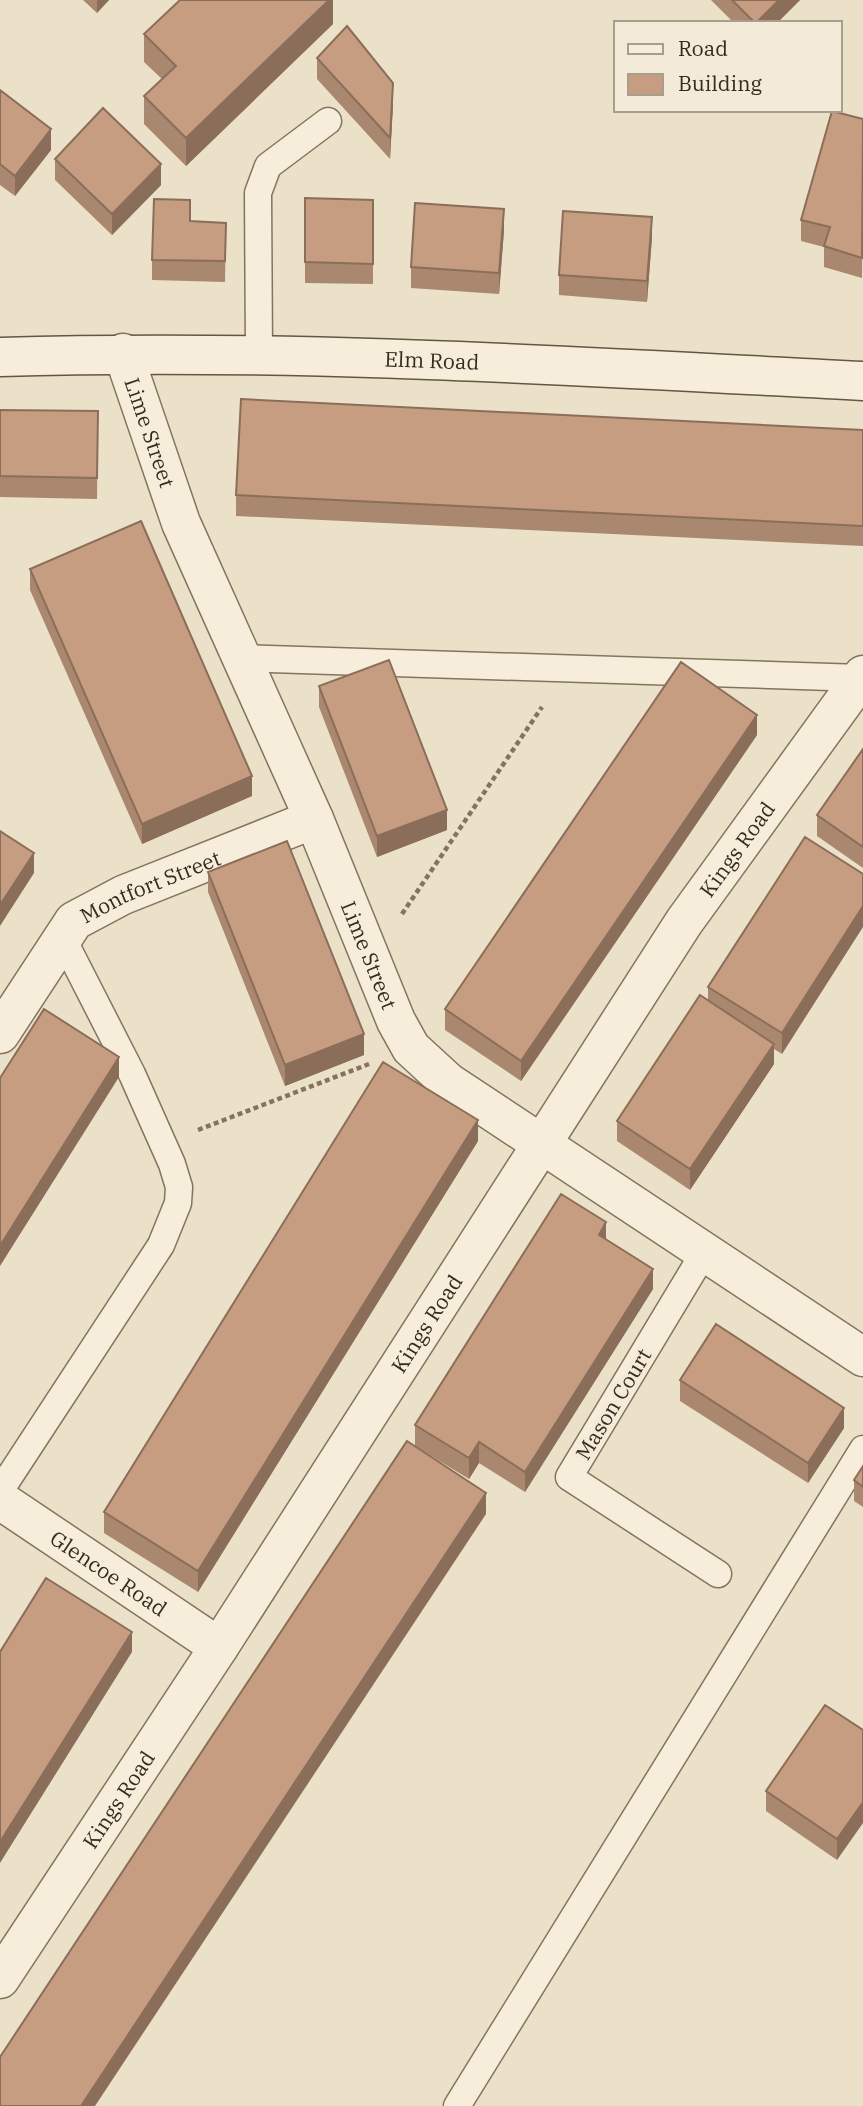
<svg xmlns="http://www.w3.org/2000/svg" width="863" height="2106" font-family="'IBM Plex Serif',serif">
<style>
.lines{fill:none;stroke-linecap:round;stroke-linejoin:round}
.lane-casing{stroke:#85735e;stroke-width:29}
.street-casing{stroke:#85735e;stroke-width:41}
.secondary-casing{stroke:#675441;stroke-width:41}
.path{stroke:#85735e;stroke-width:4.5;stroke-dasharray:5 3.5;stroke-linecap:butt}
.lane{stroke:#f6eeda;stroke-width:26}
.street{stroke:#f6eeda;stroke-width:38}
.secondary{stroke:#f6eeda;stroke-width:38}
.wall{fill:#aa876f}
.shaded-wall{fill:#8b6e5a}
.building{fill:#c69d81;stroke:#8b6e5a;stroke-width:2}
.labels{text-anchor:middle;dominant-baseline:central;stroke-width:7;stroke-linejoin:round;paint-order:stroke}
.street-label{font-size:21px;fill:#372b21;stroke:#f3ead7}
</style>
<rect width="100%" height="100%" fill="#ebe0c8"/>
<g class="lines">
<g class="lane-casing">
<path id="lane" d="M259,355L258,193L268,166L328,121
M242,658L861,678
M705,1251L569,1477L718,1574
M0,1491L161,1245L178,1203L179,1187L172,1164L132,1074L62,937
M457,2106L863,1449"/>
</g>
<g class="street-casing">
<g id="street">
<path id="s1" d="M123,353L181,523L314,819L396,1021L411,1048L448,1082L863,1357"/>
<path id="s2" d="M0,1034L74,921L123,895L314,819"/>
<path id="s3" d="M0,1500L219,1647"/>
<path id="s4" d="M0,1979L219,1647L684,922L863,675"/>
</g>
</g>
<g class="secondary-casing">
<g id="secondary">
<path id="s5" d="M0,357C288,348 575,366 863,381"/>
</g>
</g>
<path class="path" d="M402,914L542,707
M198,1130L369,1064"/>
<use href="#lane" class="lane"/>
<use href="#street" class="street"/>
<use href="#secondary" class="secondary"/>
</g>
<path class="wall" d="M83,0H109L97,13Z
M333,0V24L186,166L144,124V96L162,79L144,62V34Z
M711,0H800L777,23H734Z
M317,58L393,104L390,159L317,79Z
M0,90L51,150L15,196L0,185Z
M863,119L862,278L824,267V247L801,241V220Z
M55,159L161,185L112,235L55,180Z
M305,198L373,200V284L305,283Z
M190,221L226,223L225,282L152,280V260Z
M504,230L499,294L411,288V267Z
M652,237L647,302L559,295V275Z
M0,410L98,411L97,499L0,497Z
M863,430V546L236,516V495Z
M30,569L252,796L142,844L30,590Z
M319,686L447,830L377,857L319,707Z
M757,735L521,1081L445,1030V1009Z
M863,749V868L817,836V815Z
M208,872L364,1055L285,1086L208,892Z
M863,874L782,1054L774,1049V1064L690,1190L617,1141V1121L708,1000V987Z
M478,1141L198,1592L104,1533V1512Z
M606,1239L653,1289L525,1492L479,1463L469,1479L415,1446V1425Z
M680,1380L844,1428L808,1483L680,1401Z
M863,1466V1507L854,1501V1480Z
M863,1730L837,1860L766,1811V1791Z"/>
<path class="shaded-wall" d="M97,0H109L97,13Z
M329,0H333V24L186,166V138Z
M779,0H800L777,23H756Z
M393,83V104L390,159V138Z
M51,129V150L15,196V176Z
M161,164V185L112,235V214Z
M504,209V230L499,294V273Z
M652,217V237L647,302V281Z
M757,715V735L521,1081V1061Z
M252,776V796L142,844V824Z
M447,810V830L377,857V836Z
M34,853V873L0,926V905Z
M863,906V927L782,1054V1033Z
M364,1034V1055L285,1086V1065Z
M774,1044V1064L690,1190V1169Z
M119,1057V1077L0,1266V1246Z
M478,1120V1141L198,1592V1571Z
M606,1222V1243L599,1235Z
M653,1269V1289L525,1492V1472Z
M844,1408V1428L808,1483V1463Z
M479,1442V1463L469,1479V1458Z
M486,1493V1514L95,2106H81Z
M132,1632V1652L0,1863V1842Z
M863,1802V1823L837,1860V1839Z"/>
<path class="building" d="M180,0H329L186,138L144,96L176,66L144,34Z
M732,0H779L756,23H755Z
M347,26L393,83L390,138L317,58Z
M0,90L51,129L15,176L0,164Z
M103,108L161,164L112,214L55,159Z
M832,111L863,119L862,258L824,246L830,227L801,220Z
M305,198L373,200V264L305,262Z
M154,199L190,200V221L226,223L225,261L152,260Z
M415,203L504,209L499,273L411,267Z
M563,211L652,217L647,281L559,275Z
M241,399L863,430V526L236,495Z
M0,410L98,411L97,478L0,476Z
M141,521L252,776L142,824L30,569Z
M389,660L447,810L377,836L319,686Z
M681,662L757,715L521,1061L445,1009Z
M863,749V847L817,815Z
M0,831L34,853L0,905Z
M805,837L863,874V906L782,1033L708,987Z
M287,841L364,1034L285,1065L208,872Z
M700,995L774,1044L690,1169L617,1121Z
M44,1009L119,1057L0,1246V1078Z
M383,1062L478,1120L198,1571L104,1512Z
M561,1194L606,1222L599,1235L653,1269L525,1472L479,1442L469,1458L415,1425Z
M716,1324L844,1408L808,1463L680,1380Z
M407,1441L486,1493L81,2106H0V2057Z
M863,1466V1487L854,1480Z
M46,1578L132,1632L0,1842V1652Z
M825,1705L863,1730V1802L837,1839L766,1791Z"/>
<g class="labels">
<g class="street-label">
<text stroke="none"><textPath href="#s5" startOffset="432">Elm Road</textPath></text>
<text stroke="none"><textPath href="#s1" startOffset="84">Lime Street</textPath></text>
<text stroke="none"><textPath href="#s4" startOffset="1349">Kings Road</textPath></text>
<text stroke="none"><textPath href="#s2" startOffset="219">Montfort Street</textPath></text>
<text stroke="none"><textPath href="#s1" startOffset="651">Lime Street</textPath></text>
<text stroke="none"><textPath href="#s4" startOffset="782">Kings Road</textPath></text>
<text transform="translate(613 1404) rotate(-59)">Mason Court</text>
<text stroke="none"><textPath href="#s3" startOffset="131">Glencoe Road</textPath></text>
<text stroke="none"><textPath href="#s4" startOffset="215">Kings Road</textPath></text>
</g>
</g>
<rect x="614" y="21" width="228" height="91" fill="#f3ead7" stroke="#a89e8e" stroke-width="2"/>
<rect x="628" y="44" width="35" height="10" fill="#f6eeda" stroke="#a89e8e" stroke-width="2"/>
<text x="678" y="56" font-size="21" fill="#372b21">Road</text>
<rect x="628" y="74" width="35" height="21" fill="#c69d81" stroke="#a89e8e" stroke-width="2"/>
<text x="678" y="91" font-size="21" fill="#372b21">Building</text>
</svg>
